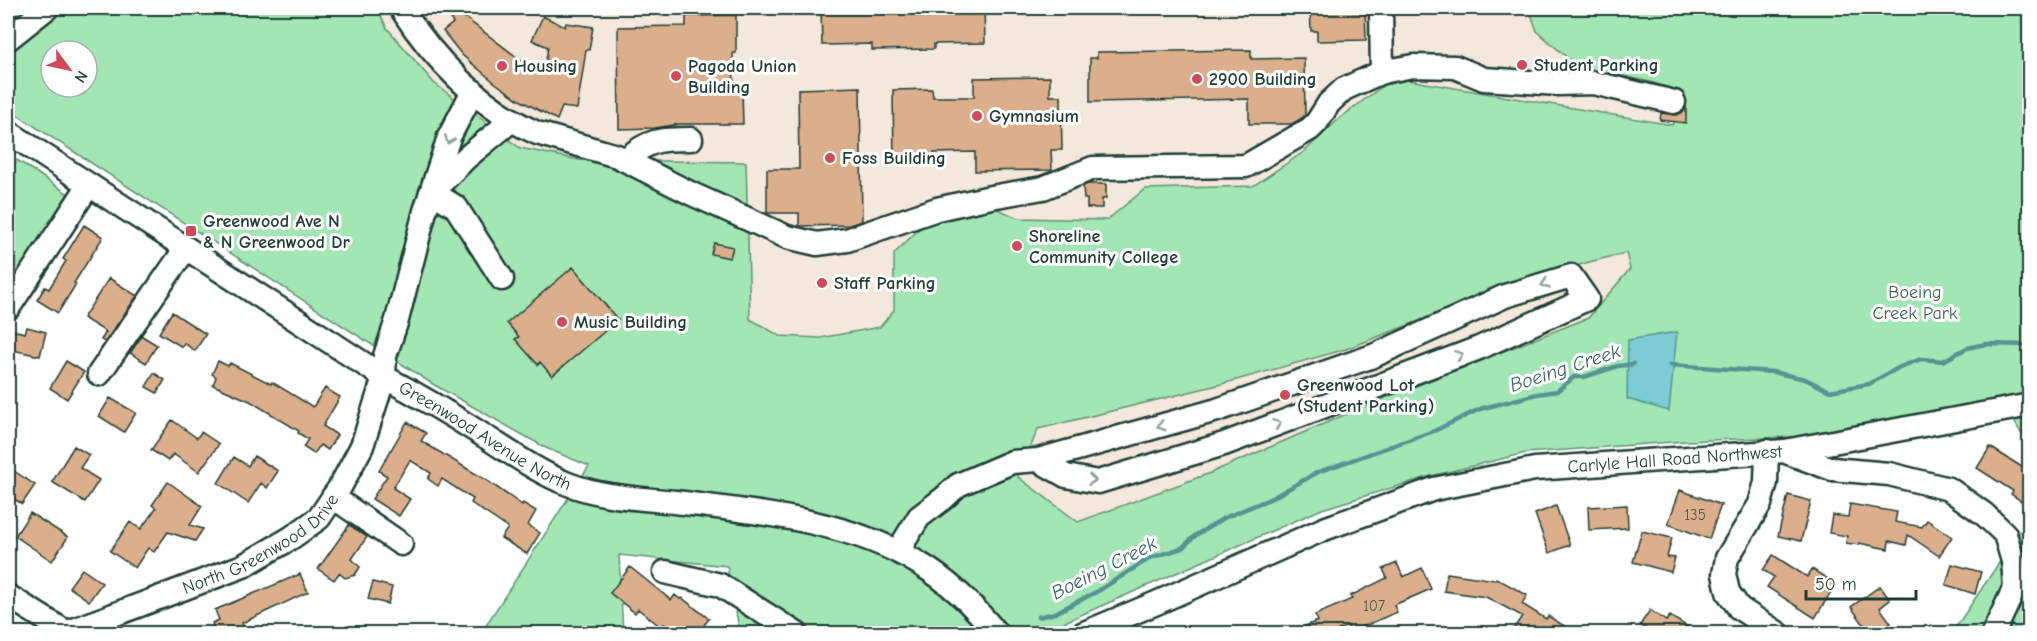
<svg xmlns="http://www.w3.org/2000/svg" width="2037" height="641" font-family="'Comic Neue',sans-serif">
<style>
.built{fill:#f4e7dc;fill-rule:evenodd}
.green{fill:#a2e7b3;stroke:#609274;stroke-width:1.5;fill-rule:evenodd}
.water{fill:#7cccd5;stroke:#579395;stroke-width:1.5}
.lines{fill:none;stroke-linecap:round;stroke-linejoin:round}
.stream{stroke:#579395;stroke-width:4.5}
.building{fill:#dbae8c;stroke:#1f3d34;stroke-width:1.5}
.minor-casing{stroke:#1f3d34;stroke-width:27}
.minor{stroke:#fff;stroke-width:22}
.oneway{stroke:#8f9e9a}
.poi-dot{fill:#d1495b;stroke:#fff;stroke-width:2}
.labels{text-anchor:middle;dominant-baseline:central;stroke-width:6;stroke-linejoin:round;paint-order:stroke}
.number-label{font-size:15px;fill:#4e594a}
.poi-label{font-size:18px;font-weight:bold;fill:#1f3d34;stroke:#fff;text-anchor:start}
.park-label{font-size:18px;fill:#395f4d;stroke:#fff}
.street-label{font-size:18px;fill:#1f3d34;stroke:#fff}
.water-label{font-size:20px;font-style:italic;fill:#36615c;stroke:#fff}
</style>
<rect width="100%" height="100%" fill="#fff"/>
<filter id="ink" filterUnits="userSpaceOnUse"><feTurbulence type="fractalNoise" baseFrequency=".0167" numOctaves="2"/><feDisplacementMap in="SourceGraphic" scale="12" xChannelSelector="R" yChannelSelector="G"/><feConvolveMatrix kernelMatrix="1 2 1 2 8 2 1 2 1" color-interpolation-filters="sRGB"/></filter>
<g filter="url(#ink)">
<path class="built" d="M81,8H1973L1686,441L1526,453L1431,476L1322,509L1040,634L544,447L431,383L8,109V58ZM51,51H87V87H51Z"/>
<path class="green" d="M8,8H377L387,28L434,83L520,148L579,160L746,162L750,319L780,336L820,338L880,327L894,310V254L923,225L984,203L1018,218L1107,220L1145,189L1253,186L1305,151L1340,118L1384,85L1408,80L1672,125L1685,93L1651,82L1594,70L1570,60L1537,31L1529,8H2029V446L2001,400L1842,435L1686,441L1526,453L1431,476L1322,509L1040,633H740L727,566L619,555L623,633L527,631L525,633H481L589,466L546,448L431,383L8,109ZM51,51H87V87H51ZM1626,253L1630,269L1588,318L1365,406L1210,473L1078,522L1018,477L1038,429L1222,384L1346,349L1492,293L1589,262Z
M17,160L73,197L8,299V176Z
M2029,518V633H1952Z"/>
<path class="water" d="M1677,332L1669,411L1627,399L1628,340Z"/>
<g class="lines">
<path class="stream" d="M1670,365L1773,372L1805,379L1830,391L1869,384L1900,367L1921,359L1943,361L1967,348L1986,344L2030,345
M1038,617L1055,613L1098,591L1150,558L1182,548L1196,535L1224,518L1272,498L1318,472L1434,431L1480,409L1537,394L1557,391L1574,377H1584L1618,366L1633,364"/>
</g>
<path class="building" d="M821,8H984L985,43L934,44V49L872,50V44L822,45Z
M1310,8H1365L1366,40L1317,41V31H1311Z
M459,13L522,61L544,74L548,47L532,40L543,16L565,27L566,23L593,27L589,50H586L577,109L562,107L557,120L518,99L494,82L462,55L443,31L453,23L451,20Z
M736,15V53H733L734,91H742L743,124H680L655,128L619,129L618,27L686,26V16Z
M1251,50V59L1304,58L1305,115L1302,118L1292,124H1249V99L1090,102V58H1097V52Z
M1050,77V96H1061L1062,150H1051L1052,170L975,171V152L934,153V161L894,162L893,90L932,89L933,97H974V78Z
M860,87L862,221L849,225L799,226V213H767V169H799L798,89Z
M1686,107V123L1660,120L1661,113L1677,115L1683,112Z
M1088,184H1106V199H1102V208H1087V199H1084L1083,186Z
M84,225L103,237L74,283L76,284L58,313L37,300L45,287L49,289L66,261L63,259Z
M714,243L733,247L730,258L711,254Z
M573,267L618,320L552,376L540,362L538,365L515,339L519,337L507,323Z
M109,278L137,296L105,342L101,340L106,332L83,318Z
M172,312L206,334L195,351L184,343L182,347L159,333Z
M27,327L46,332L40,356L8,349V329L25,333Z
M142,336L157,345L146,363L130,353Z
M66,361L84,372L67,399L50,388Z
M218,361L228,366L230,363L271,384L272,382L313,407L325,388L340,397L323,426L337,435L328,450L320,445L314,454L303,447L308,439L298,433L299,431L250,401L213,385L216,377L212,374Z
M154,373L165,380L157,393L146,387Z
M110,398L136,413L124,432L99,416Z
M172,420L197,438L201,432L219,444L199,472L173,454L168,461L151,450Z
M407,422L426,433L421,441L486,480L522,505L523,503L536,511L528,525L540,533L527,554L501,538L508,528L471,503L473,499L442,479L438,486L428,479L431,473L410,460L393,488L410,499L399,516L372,499L387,476L379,471Z
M74,446L89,455L80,468L99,480L85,502L52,482Z
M1990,447L2030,472V507L2011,494L2013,491L1977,468Z
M254,456L278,471L267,488L261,483L248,503L218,483L234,457L248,466Z
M8,467L35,485L22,504L8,495Z
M168,482L202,506L190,525L203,529L195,541L168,532L154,552L148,548L135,568L110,551L130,522L141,529L156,508L152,505Z
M1680,490L1721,505L1709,539L1668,524Z
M1788,495L1811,501L1801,541L1778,536Z
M1850,504L1897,512L1895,522L1922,527L1927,520L1952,537L1939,556L1908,535L1906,545L1889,541L1888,549L1859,543V545L1846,543L1847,536L1829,533L1832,515L1848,517Z
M1627,505L1628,528L1589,530L1588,507Z
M1556,506L1570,545L1549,553L1535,514Z
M30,513L68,537L52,561L15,536Z
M349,525L367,537L352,559L360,567L355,575L345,578L339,573L334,580L318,569Z
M1642,531L1672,538L1667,557L1675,558L1671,572L1633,562Z
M1773,555L1807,577L1812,569L1836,584L1815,618L1767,587L1774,577L1763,570Z
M1397,563L1403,577L1422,568L1431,589L1394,605L1397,612L1351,632L1348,626L1331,633H1288L1318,621L1315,615L1352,599L1350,596L1387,578L1383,569Z
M1952,564L1981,572L1975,594L1946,585Z
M630,567L671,600L675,595L680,599L682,598L709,619L701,629L671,630L664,624L661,627L638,609L635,613L610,593Z
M82,569L102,583L89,601L69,587Z
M1447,573L1495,580L1496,578L1527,595L1522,604L1546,619L1548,616L1576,633H1520L1513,630L1522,616L1486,597L1444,591Z
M300,574L308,592L242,623L244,628L230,633H216L212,623L219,620L215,610Z
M373,582L392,587L388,604L368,599Z
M1880,586L1890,600L1880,608L1891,623L1877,633H1870L1851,607Z
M1650,610L1666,621L1670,616L1698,633H1653L1640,625Z"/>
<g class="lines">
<g class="minor-casing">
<g id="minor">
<path d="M401,8C433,59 482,109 537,133L617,156L692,194L752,221L787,237L817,244L847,240L937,209L991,197L1043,188L1093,168L1246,166L1310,129L1317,122L1329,103L1344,89L1382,72L1413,66L1455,67L1484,79L1558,84L1594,83L1674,102"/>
<path d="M1381,8L1382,72"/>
<path d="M8,39L47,8"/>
<path id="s1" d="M8,132L384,377C416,394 447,412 478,432C507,450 537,472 568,484C605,498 638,498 675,502C755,512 850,520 920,564C950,582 975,607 997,634"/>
<path d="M626,159C650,139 661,139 691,139"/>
<path d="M435,189L467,157L512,120"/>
<path d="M432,192L456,207L502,279"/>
<path d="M9,307L89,185"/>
<path d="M99,374L186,248"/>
<path d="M1767,451L1766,482L1760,504L1727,558L1724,574L1728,592L1739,608L1779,634"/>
<path d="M1786,452L1832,469L1889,474L1949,489L1984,514L2005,534L2013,561L2015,587L1993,634"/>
<path d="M333,497L401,544"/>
<path d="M898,551L919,517L944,498L958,485L1012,462L1038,460L1217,410L1373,356L1505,296L1571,276L1587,299L1479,348L1224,444L1098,482L1066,476L1038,460"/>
<path d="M665,572L720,585L797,634"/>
<path d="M8,596L66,632L73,634"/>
<path id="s2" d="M63,634L243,566L291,538L319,518L340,487L362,446L384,377L385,356L397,320L425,211L449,137L473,91"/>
<path id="s3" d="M1082,634L1154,604L1324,529L1434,489L1535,469L1785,451L2030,405"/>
</g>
</g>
<use href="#minor" class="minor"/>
</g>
<defs><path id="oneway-chevron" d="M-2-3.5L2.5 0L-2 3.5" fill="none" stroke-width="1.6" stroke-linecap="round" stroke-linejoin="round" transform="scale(1.5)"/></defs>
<g class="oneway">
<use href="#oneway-chevron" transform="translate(449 140) rotate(111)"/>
<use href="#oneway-chevron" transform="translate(1545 284) rotate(163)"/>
<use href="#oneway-chevron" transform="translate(1459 355) rotate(-21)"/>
<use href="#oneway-chevron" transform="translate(1277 424) rotate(-21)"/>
<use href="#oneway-chevron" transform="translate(1161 426) rotate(164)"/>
<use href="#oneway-chevron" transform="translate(1092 480) rotate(6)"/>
</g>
</g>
<g class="poi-dot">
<circle cx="1522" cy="65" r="6"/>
<circle cx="502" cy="66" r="6"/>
<circle cx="676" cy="76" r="6"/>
<circle cx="1197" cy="79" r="6"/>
<circle cx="977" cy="116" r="6"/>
<circle cx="830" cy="158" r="6"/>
<rect x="185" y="225" width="12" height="12" rx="3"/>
<circle cx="1017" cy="246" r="6"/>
<circle cx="822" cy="283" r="6"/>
<circle cx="562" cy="322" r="6"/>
<circle cx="1285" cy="395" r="6"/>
</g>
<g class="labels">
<g class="number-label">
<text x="1695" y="515">135</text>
<text x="1374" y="606">107</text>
</g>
<g class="poi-label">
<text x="1534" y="65">Student Parking</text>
<text x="514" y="66">Housing</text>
<text x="688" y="66">Pagoda Union<tspan x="688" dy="21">Building</tspan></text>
<text x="1209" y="79">2900 Building</text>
<text x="989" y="116">Gymnasium</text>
<text x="842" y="158">Foss Building</text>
<text x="203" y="221">Greenwood Ave N<tspan x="203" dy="21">&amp; N Greenwood Dr</tspan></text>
<text x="1029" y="236">Shoreline<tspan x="1029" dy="21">Community College</tspan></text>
<text x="834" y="283">Staff Parking</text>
<text x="574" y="322">Music Building</text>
<text x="1297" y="385">Greenwood Lot<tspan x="1297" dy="21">(Student Parking)</tspan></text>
</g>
<g class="park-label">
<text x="1915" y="292">Boeing<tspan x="1915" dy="21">Creek Park</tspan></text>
</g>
<g class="street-label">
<text stroke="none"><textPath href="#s1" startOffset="566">Greenwood Avenue North</textPath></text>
<text stroke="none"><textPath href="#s3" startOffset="624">Carlyle Hall Road Northwest</textPath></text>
<text stroke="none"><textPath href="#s2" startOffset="219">North Greenwood Drive</textPath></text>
</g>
<g class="water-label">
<text transform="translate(1565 368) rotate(-18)">Boeing Creek</text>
<text transform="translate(1104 568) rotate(-27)">Boeing Creek</text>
</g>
</g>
<rect width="2037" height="641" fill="none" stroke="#fff" stroke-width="30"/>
<rect x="15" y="15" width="2007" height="611" fill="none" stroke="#1f3d34" stroke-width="2" filter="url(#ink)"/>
<g transform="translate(69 69) rotate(123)"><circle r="28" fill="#ffffff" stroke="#a5b1ae" stroke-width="1.5"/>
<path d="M0-4.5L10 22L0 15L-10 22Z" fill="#d1495b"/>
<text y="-9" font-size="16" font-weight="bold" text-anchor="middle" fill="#1f3d34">N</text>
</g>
<path d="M1806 590v9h110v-9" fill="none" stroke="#1f3d34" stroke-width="3"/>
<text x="1815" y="590" font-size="18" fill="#1f3d34" stroke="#ffffff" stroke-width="4.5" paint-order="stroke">50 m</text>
</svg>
